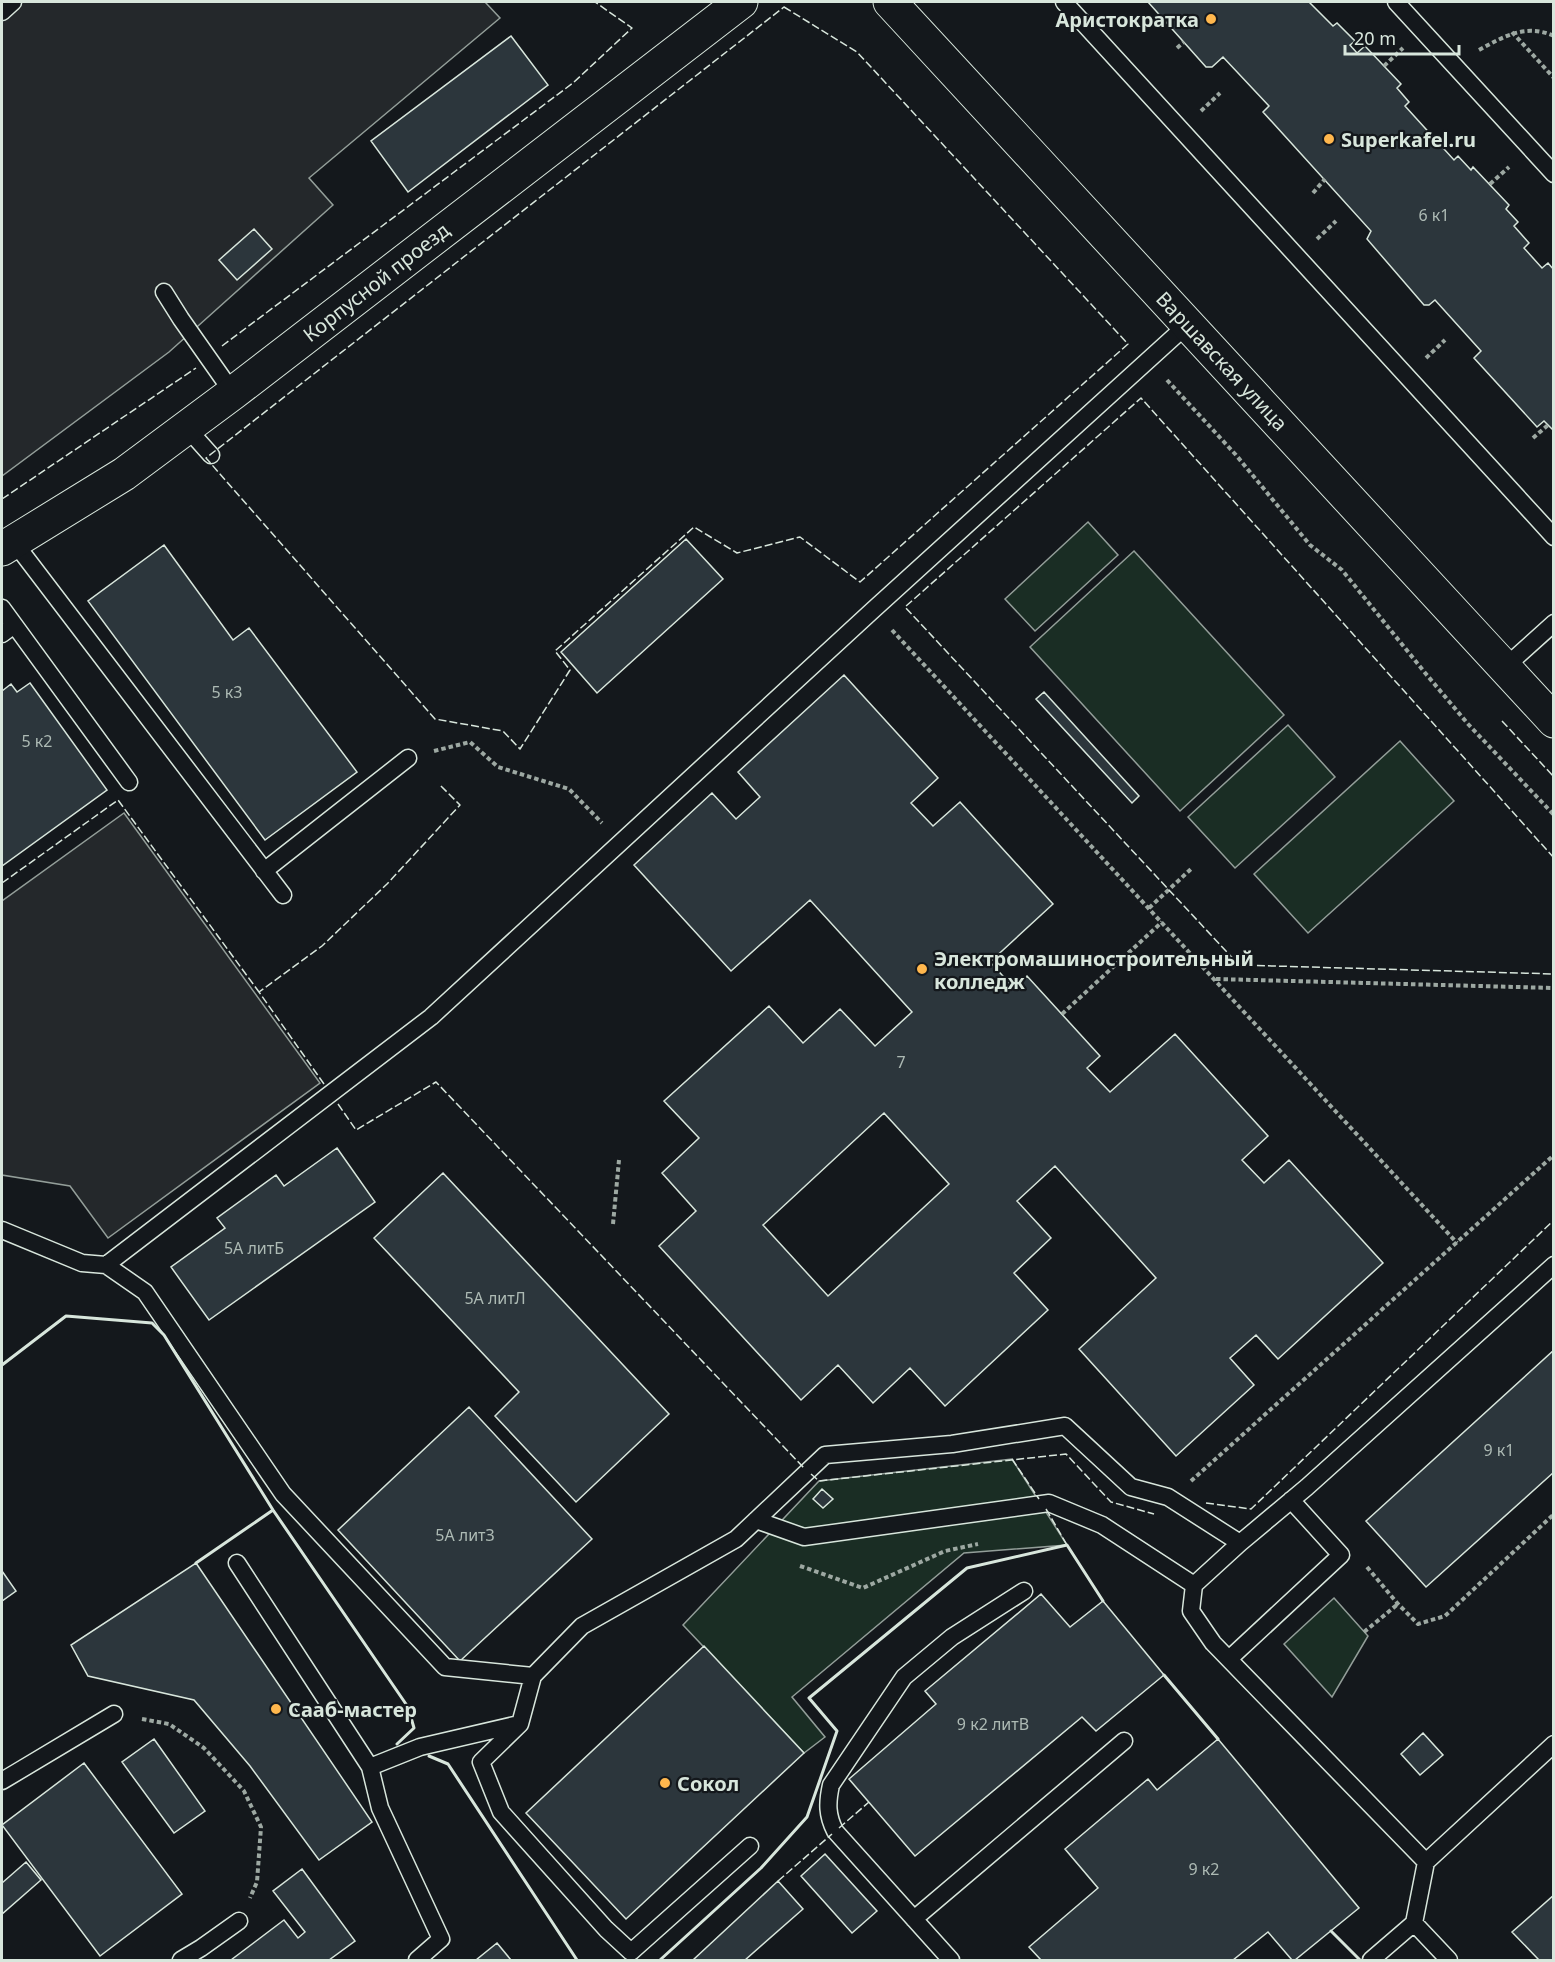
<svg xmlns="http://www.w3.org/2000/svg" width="1555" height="1962" font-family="'Noto Sans',sans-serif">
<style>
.green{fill:#1a2d24;stroke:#939e99;stroke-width:1.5}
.parking{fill:#24282b;stroke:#939e99;stroke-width:1.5}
.building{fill:#2c363c;stroke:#d8e6dc;stroke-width:1.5;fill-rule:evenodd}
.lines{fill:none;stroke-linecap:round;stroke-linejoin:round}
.lane-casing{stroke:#d8e6dc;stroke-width:19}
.street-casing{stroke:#d8e6dc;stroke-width:35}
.path{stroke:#9da8a2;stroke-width:4;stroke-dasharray:4.5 3;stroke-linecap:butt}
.lane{stroke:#14181c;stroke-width:16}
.street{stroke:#14181c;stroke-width:33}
.fence{stroke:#d8e6dc;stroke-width:1.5;stroke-dasharray:8 3;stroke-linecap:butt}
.wall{stroke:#d8e6dc;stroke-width:3}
.poi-dot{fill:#ffb74d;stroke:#14181c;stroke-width:2}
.labels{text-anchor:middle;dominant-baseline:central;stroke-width:4.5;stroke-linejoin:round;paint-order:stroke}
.number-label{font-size:16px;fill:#adbab4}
.poi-label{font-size:20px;font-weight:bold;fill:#d8e6dc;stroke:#14181c;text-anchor:start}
.street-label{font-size:20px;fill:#d8e6dc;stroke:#14181c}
</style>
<rect width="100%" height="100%" fill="#14181c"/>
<path class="green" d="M1088,522L1118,555L1035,631L1005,599Z
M1134,551L1284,715L1180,811L1030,647Z
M1288,725L1335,777L1235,868L1188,817Z
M1400,741L1454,801L1308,933L1254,874Z
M1012,1459L1067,1545L964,1553L792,1697L825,1737L804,1753L683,1625L819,1481Z
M1334,1598L1368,1636L1332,1697L1284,1644Z"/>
<path class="parking" d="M2,2H485L500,18L309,178L333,205L169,352L2,476Z
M124,813L320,1083L108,1238L70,1186L2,1175V901Z"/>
<path class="building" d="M1148,2H1309L1333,26L1337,23L1355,41L1350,45L1357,53L1365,46L1401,84L1397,88L1409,102L1405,106L1454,160L1458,156L1471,170L1473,167L1509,205L1506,209L1518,222L1514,226L1529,243L1524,248L1542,268L1548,263L1554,270V431L1544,421L1537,427L1474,358L1481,351L1435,300L1429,305H1424L1367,239L1371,231L1263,112L1269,106L1223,57L1212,67H1206Z
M511,36L548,85L408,192L371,141Z
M254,229L272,249L237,280L219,260Z
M686,539L723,579L597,693L561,652Z
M164,545L233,640L249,628L357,772L265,840L88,601Z
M844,675L938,778L911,803L933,826L960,802L1053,904L990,962L1014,988L1027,976L1100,1056L1087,1068L1110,1092L1175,1034L1268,1136L1242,1160L1264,1183L1289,1160L1383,1263L1278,1359L1256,1335L1230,1358L1254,1385L1176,1456L1079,1349L1156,1278L1055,1166L1017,1201L1051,1238L1014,1273L1048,1310L945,1406L910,1368L873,1403L838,1365L801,1400L659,1246L696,1211L662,1173L699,1138L664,1101L769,1006L803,1043L840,1009L875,1046L912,1012L810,900L731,971L634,865L712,793L736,819L760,797L738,772ZM884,1113L949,1184L828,1296L763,1225Z
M30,683L107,790L2,866V691L11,684L17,692Z
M1044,692L1139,796L1132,803L1036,699Z
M337,1148L375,1202L209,1320L171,1267L225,1228L217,1218L276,1175L284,1186Z
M443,1173L669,1414L576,1502L495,1416L519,1392L374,1238Z
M1554,1350V1472L1426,1587L1366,1521Z
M469,1407L592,1539L460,1661L338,1530Z
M822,1489L833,1499L823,1508L813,1499Z
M196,1563L372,1822L319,1860L250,1766L194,1700L88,1676L71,1645Z
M2,1571L16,1591L2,1601Z
M1041,1594L1070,1627L1103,1601L1164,1675L1096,1731L1082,1717L915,1856L849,1779L936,1704L925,1691Z
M704,1646L804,1753L626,1919L526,1813Z
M1423,1733L1443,1755L1420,1775L1401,1754Z
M154,1739L205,1811L174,1833L122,1762Z
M1218,1739L1359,1908L1295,1960H1292L1268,1932L1233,1960H1041L1029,1947L1098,1888L1065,1849L1148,1779L1157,1790Z
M84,1763L182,1894L100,1956L2,1825Z
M825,1854L877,1911L852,1933L801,1876Z
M26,1862L41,1880L2,1914V1883Z
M302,1869L355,1941L329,1960H231L284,1920L298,1938L305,1932L273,1891Z
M778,1881L803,1909L745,1960H693Z
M1554,1895V1960H1539L1512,1932Z
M497,1943L511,1960H476Z"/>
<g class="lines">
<g class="lane-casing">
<path id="lane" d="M1064,2L1554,537
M1396,2L1554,174
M2,12L13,2
M164,292L181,319L233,393
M186,427L211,455
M14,542L283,895
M2,608L129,782
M2,634L14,625
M1504,668L1554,623
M264,871L408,758
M2,1230L82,1263L106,1265L431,1017L873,610L1188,324
M106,1265L145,1292L283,1494L445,1667L533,1676
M756,1520L804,1537L1049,1503L1102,1525L1194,1585
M237,1563L370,1767L420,1747L519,1724
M1229,1659L1341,1555L1291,1500
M370,1767L380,1808L441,1939L417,1960
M2,1781L114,1714
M750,1846L631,1952L606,1929L501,1812L481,1762L520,1724L533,1676L582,1626L736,1539L825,1455L952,1444L1065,1426L1131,1487L1168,1497L1240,1543
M1426,1862L1554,1744
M914,1919L1124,1741
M1414,1923L1449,1960
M181,1960L201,1948L239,1921
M951,1960L835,1831C827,1815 827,1803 831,1785L904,1677L952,1637L1024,1591
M1371,1960L1414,1923L1426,1862L1213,1643L1191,1611L1194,1585L1240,1543L1307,1487L1554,1265"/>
</g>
<g class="street-casing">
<path id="street" d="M890,2L1554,721
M2,549L124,474L233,393L741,2"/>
</g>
<path class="path" d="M1512,32L1554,78
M1177,48L1184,42
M1479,50C1503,37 1525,23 1554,36
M1384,66L1403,48
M1201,111L1220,93
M1490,184L1509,167
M1313,193L1325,179
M1317,239L1336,221
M1426,358L1445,340
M1167,380L1236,455L1310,545L1342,570L1426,674L1468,724L1554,815
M1533,438L1548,425
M892,630L1457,1243
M434,751L470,742L498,767L569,789L602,823
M1149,908L1191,869
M1216,979L1554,988
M1062,1014L1162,922
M613,1224L619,1160
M1191,1481L1554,1155
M800,1566L863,1588L945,1551L978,1544
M1367,1567L1398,1604L1418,1624L1445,1616L1554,1514
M1364,1632L1398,1604
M142,1719L169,1724L204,1748L244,1791L261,1827L257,1882L250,1898"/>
<use href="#lane" class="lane"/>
<use href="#street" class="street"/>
<path class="fence" d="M784,7L857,52L1128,344L860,582L800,537L737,553L694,527L555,651L570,670L520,749L503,731L435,719L206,458Z
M222,346L573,83L632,28L595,2
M2,499L196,368
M1502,721L1554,777
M1554,858L1141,398L905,607L1239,965L1554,974
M2,883L118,800L259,992
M324,1084L259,992L322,946L387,884L460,805L439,784
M338,1104L356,1130L436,1082L804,1468
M1012,1459L1039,1499
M811,1474L819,1481L1066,1454L1111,1502L1154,1514
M1206,1503L1251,1509L1554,1220
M1046,1509L1067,1545
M839,1828L869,1802
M778,1881L832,1834"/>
<path class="wall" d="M2,1365L66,1316L152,1323L164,1335L273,1510L408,1707L414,1728L397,1744
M196,1563L273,1510
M1164,1675L1218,1739
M429,1756L448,1764L577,1960
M1331,1931L1360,1960
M660,1960L761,1868L807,1817L837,1731L809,1698L967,1568L1067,1545L1103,1601"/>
</g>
<g class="poi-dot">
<circle cx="1211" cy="19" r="6"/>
<circle cx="1329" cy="139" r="6"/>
<circle cx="922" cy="969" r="6"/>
<circle cx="276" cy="1709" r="6"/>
<circle cx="665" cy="1783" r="6"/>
</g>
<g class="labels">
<g class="number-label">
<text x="1434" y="215">6 к1</text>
<text x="227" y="692">5 к3</text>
<text x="37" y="741">5 к2</text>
<text x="901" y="1062">7</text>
<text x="254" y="1248">5А литБ</text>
<text x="495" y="1298">5А литЛ</text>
<text x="1499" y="1450">9 к1</text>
<text x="465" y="1535">5А литЗ</text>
<text x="993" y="1724">9 к2 литВ</text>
<text x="1204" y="1869">9 к2</text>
</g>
<g class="poi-label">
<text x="1199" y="19" text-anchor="end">Аристократка</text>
<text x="1341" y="139">Superkafel.ru</text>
<text x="934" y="958">Электромашиностроительный<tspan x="934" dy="23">колледж</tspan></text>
<text x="288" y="1709">Сааб-мастер</text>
<text x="677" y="1783">Сокол</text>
</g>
<g class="street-label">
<text transform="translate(376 282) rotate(-38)">Корпусной проезд</text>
<text transform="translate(1222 361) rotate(47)">Варшавская улица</text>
</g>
</g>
<rect width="1555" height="1962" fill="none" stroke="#d8e6dc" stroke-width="6"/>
<path d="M1345 45v9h114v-9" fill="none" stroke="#d8e6dc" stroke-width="3"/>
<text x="1354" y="45" font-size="18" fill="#d8e6dc" stroke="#14181c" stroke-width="4.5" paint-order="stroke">20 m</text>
</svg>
